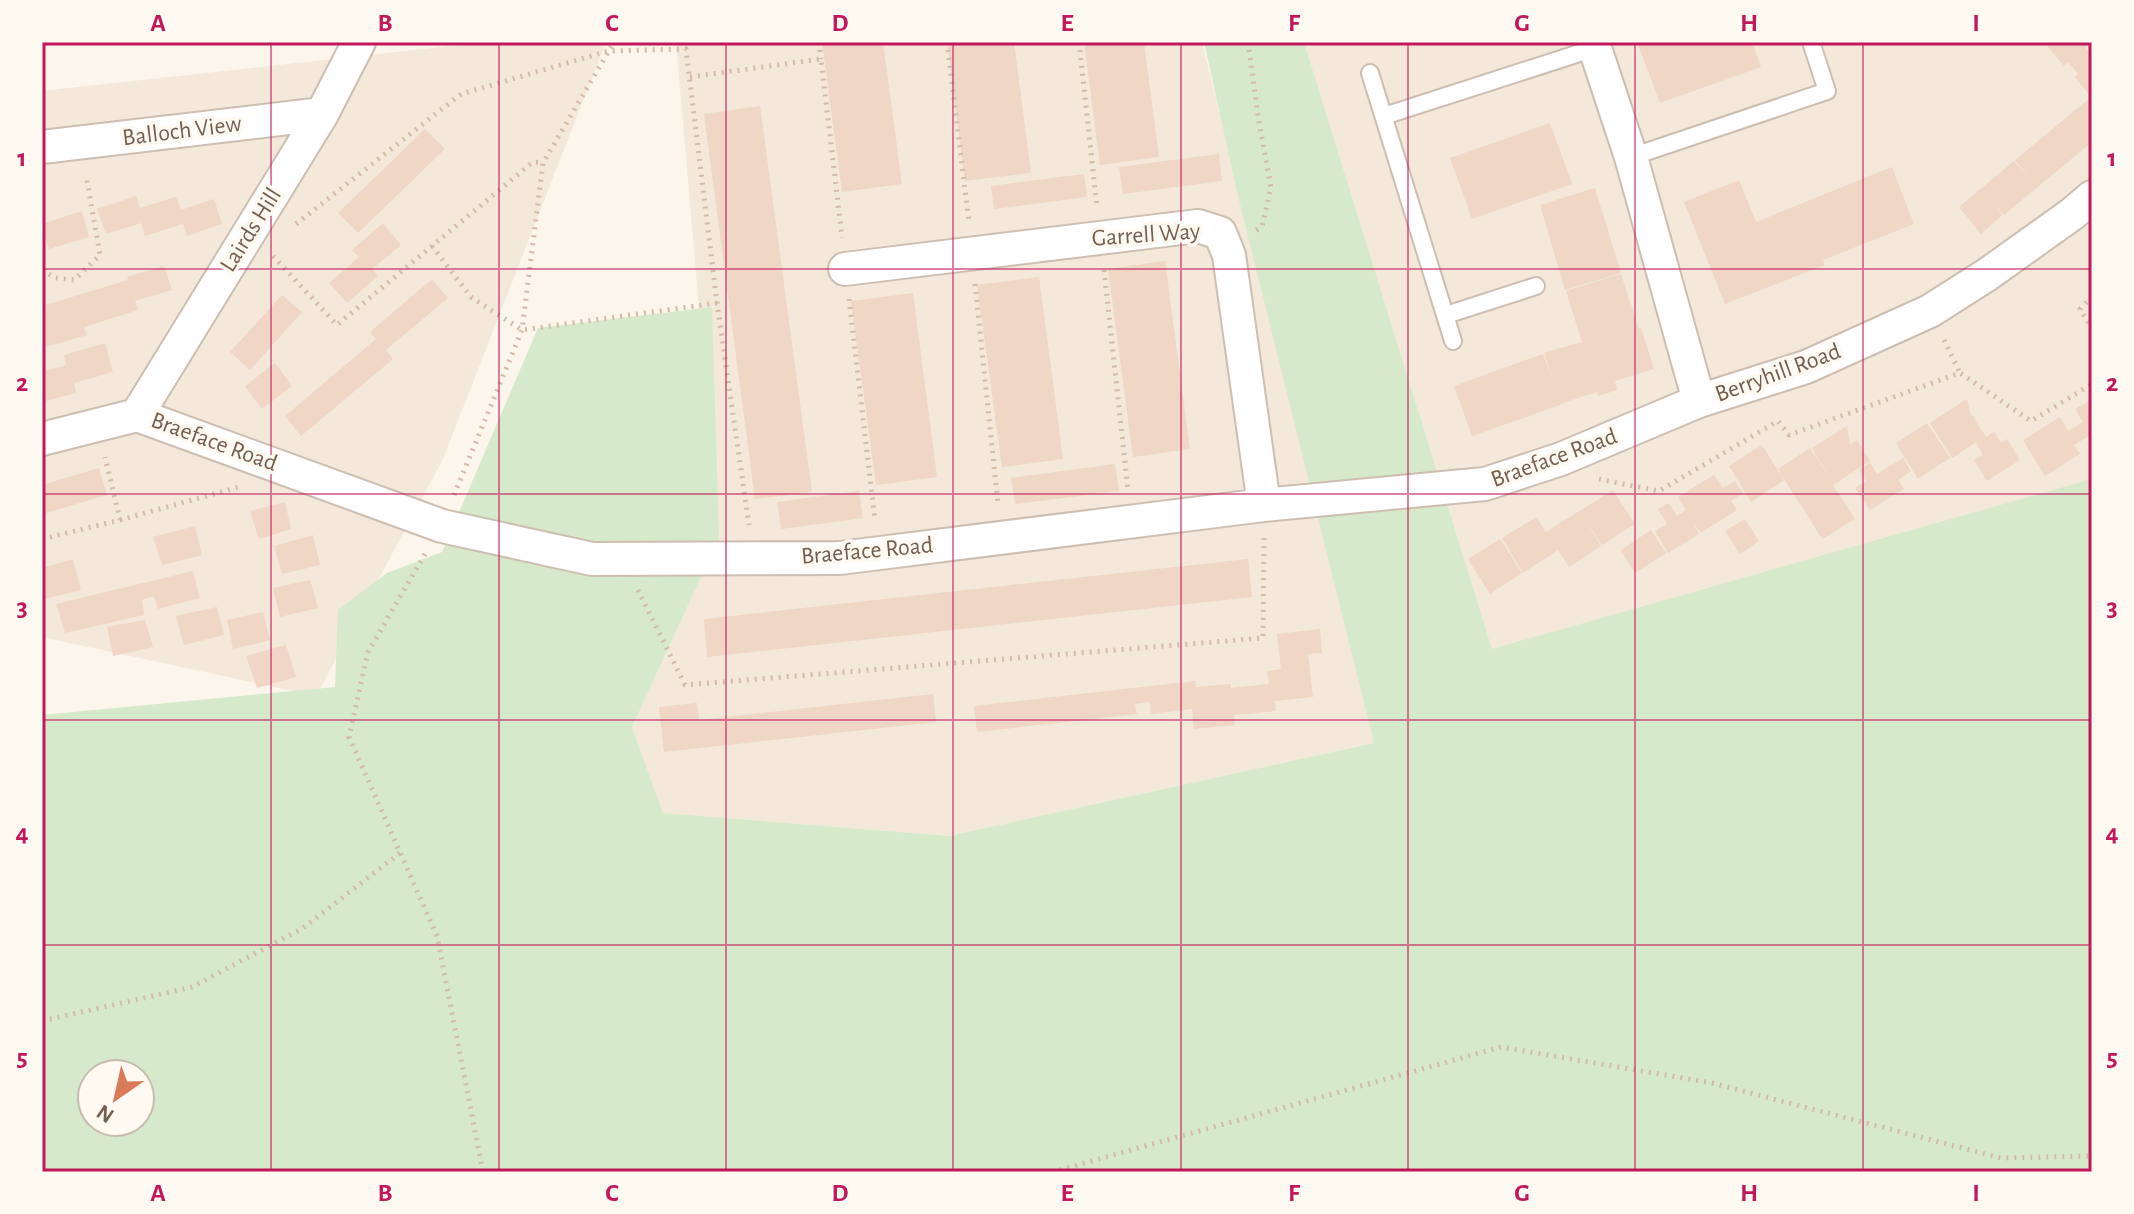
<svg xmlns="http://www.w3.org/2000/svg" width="2134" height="1214" font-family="'Alegreya Sans',sans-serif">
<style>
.residential{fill:#f3e8da}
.green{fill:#d6e9ca;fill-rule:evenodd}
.building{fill:#efd6c5}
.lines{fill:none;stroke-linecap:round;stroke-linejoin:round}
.service-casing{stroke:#cdbeb1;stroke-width:20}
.minor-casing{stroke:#cdbeb1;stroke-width:36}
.path{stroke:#d4baa7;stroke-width:5;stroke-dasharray:2 6;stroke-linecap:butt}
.service{stroke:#fff;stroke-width:16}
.minor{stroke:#fff;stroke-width:32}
.grid{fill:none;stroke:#c2185b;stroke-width:2;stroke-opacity:0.55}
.labels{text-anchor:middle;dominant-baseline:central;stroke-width:7;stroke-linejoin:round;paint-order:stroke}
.street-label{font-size:24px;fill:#755e4f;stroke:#fef9f1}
.neatline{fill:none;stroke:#c2185b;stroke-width:3}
.grid-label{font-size:26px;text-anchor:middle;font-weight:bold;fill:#c2185b}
</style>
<rect width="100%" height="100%" fill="#fbf5eb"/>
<path class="residential" d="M487,42H606L443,459L316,696L42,637V91Z
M676,42H1202L1374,743L949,836L663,813L632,727L719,538Z
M1304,42H2092V490L1492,649Z"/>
<path class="green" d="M1204,42H1304L1492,649L2092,479V1172H42V715L335,687L338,610L387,573L442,552L538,328L712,307L719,538L632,727L663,813L949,836L1374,743L1238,196ZM92,1074H140V1122H92Z"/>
<path class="building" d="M822,42H883L902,184L842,192Z
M947,42H1014L1031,173L965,181Z
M1084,42H1144L1159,157L1100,165Z
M1637,42H1752L1761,67L1660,103Z
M2044,42H2089L2091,44L2086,48L2092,56V98L2075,77L2078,74L2068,62L2064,66Z
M2090,98L2092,101V142L2004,215L1996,206L2002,215L1981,234L1959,207L2014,161L2030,179L2015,160Z
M760,106L812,492L755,499L704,114Z
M1550,123L1572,184L1472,219L1450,158Z
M425,129L445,149L358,233L338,213Z
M1219,154L1222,181L1123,194L1119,167Z
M1892,167L1914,224L1823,260L1825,265L1725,304L1684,202L1739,180L1756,222Z
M1084,174L1087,197L994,209L991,186Z
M1595,188L1621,273L1565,290L1540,205Z
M136,196L140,208L176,197L181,210L214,199L222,224L187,236L183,224L145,236L141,223L106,234L97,209Z
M82,211L89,237L49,249L45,236L42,237V224Z
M383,223L401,245L372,269L378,276L347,303L329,283L359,257L352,250Z
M1165,261L1190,449L1133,457L1108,269Z
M164,266L172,290L135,301L138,310L84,327L87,335L46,347L42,336V306L128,280L127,277Z
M1621,274L1639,329L1641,328L1654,369L1615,381L1617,390L1598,396L1597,392L1560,404V405L1472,436L1454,386L1543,354L1554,383L1544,353L1582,342L1566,291Z
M1039,277L1063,459L1002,467L977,285Z
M432,279L448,298L386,350L393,359L301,436L285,416L376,339L370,332Z
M913,293L937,477L876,485L851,301Z
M282,295L302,312L250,370L230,352Z
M105,343L113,372L74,383L76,393L46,401L42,385V372L66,365L64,355Z
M275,363L292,386L262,409L245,386Z
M1967,399L1971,416L1972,415L1986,437L1994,432L2001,443L2007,439L2020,460L1987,481L1974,460L1983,455L1976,442L1952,458L1930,423Z
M2092,399V434L2074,445L2080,454L2045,476L2023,440L2060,417L2068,431L2083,422L2075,409Z
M1927,423L1950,458L1918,479L1896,443Z
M1847,426L1850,444L1857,440L1870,461L1833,485L1855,519L1822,539L1778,469L1810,448L1830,479L1812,448Z
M1762,445L1784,480L1751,502L1729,466Z
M1903,458L1911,471L1898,480L1904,489L1870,510L1855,488L1866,481L1859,470L1870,463L1877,474Z
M1115,464L1119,491L1015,504L1011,478Z
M99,468L107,495L42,514V485Z
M1714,475L1723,488L1735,481L1743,493L1731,501L1737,510L1701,533L1692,522L1699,534L1668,553L1655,531L1667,524L1658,509L1669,503L1677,516L1686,510L1678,497Z
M1613,490L1635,524L1602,545L1584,518L1601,546L1569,567L1558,550L1523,573L1502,538L1536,517L1546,532Z
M859,491L863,518L781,529L777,502Z
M285,502L291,529L259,539L250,511Z
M1745,519L1759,541L1740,554L1725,531Z
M195,526L202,555L162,565L153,537Z
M1651,530L1666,553L1635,573L1621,550Z
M313,535L320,565L282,574L274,546Z
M1500,539L1522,573L1490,594L1468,559Z
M73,559L81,590L42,600V568Z
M1248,559L1252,597L707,657L704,619Z
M193,571L200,598L158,609L154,596L142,600L144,615L65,633L56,604Z
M310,580L318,608L280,617L273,588Z
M217,607L224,635L184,645L176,616Z
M263,612L270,640L233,649L227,620Z
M145,620L153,647L113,656L107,627Z
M1320,629L1322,653L1308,654L1313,697L1275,701L1276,711L1234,715L1235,725L1194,729L1192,709L1151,714L1150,702L1135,704L1137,714L977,732L974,706L1195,681L1196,687L1231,684V688L1269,684L1267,671L1281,669L1277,634Z
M286,645L296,677L257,688L246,656Z
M933,694L936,722L664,752L659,707L697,703L699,720Z"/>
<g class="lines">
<g class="service-casing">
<path id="service" d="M1370,73L1453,341
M1384,116L1595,48
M1631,157L1827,91L1811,42
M1446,315L1536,286"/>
</g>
<g class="minor-casing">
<path id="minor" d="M1593,42L1631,157L1699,401
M42,147L322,114
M845,269L1198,226L1220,233L1229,255L1264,505
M137,415L322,114L359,42
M42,439L137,415L442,526L592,559L840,558L1264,505L1485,484L1561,459L1699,401L1806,367L1930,311L1988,274L2072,214L2092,197"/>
</g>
<path class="path" d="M819,42L821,59
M947,42L969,222
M1079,42L1097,208
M1248,42L1258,116L1271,188L1262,226L1255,231
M690,77L821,59L842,238
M296,224L461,94L608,51L686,49L717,303L749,525
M432,246L471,297L522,330L717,303
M273,256L337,325L533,162L543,163
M42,270L55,278L74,280L100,255L86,175
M1104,270L1128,490
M975,284L998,504
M2092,296L2080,309L2092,329
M849,299L875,520
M1944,340L1960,373
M1599,479L1659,491L1778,421L1789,435L1960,373L2031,421L2092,384
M454,495L522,330L543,163L614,42
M120,520L239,487
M42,539L120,520L105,457
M425,554L368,652L349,737L437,936L483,1172
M638,590L685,685L1263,638L1264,538
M42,1021L192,987L303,928L400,853
M1052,1172L1501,1047L1712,1083L2001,1158L2092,1156"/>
<use href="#service" class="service"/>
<use href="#minor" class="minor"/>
</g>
<path class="grid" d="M271,42V1172M499,42V1172M726,42V1172M953,42V1172M1181,42V1172M1408,42V1172M1635,42V1172M1863,42V1172M42,269H2092M42,494H2092M42,720H2092M42,945H2092"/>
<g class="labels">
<g class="street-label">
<text transform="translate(182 131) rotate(-7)">Balloch View</text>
<text transform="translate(251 230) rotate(-58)">Lairds Hill</text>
<text transform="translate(1146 235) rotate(-4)">Garrell Way</text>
<text transform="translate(1778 373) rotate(-20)">Berryhill Road</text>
<text transform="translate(214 442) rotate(20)">Braeface Road</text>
<text transform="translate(1554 458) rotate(-20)">Braeface Road</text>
<text transform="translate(867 551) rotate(-5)">Braeface Road</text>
</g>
</g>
<rect width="2134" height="1214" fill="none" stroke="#fef9f1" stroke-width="88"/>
<g transform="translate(116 1098) rotate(214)"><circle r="38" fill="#fef9f1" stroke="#c7bbb0" stroke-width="2"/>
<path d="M0-6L14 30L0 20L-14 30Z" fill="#db7a5a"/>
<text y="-12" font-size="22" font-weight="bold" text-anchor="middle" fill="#755e4f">N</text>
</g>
<rect x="44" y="44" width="2046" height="1126" class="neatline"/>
<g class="grid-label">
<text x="158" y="31">A</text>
<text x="385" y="31">B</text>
<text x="612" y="31">C</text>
<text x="840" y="31">D</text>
<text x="1067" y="31">E</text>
<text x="1294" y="31">F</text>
<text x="1522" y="31">G</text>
<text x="1749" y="31">H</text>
<text x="1976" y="31">I</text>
<text x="22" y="166">1</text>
<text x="2112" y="166">1</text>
<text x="22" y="391">2</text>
<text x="2112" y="391">2</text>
<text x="22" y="616">3</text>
<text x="2112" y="616">3</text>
<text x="22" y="841">4</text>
<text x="2112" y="841">4</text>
<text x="22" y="1066">5</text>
<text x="2112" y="1066">5</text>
<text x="158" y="1201">A</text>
<text x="385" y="1201">B</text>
<text x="612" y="1201">C</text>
<text x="840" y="1201">D</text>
<text x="1067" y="1201">E</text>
<text x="1294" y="1201">F</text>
<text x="1522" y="1201">G</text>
<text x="1749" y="1201">H</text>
<text x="1976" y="1201">I</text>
</g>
</svg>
